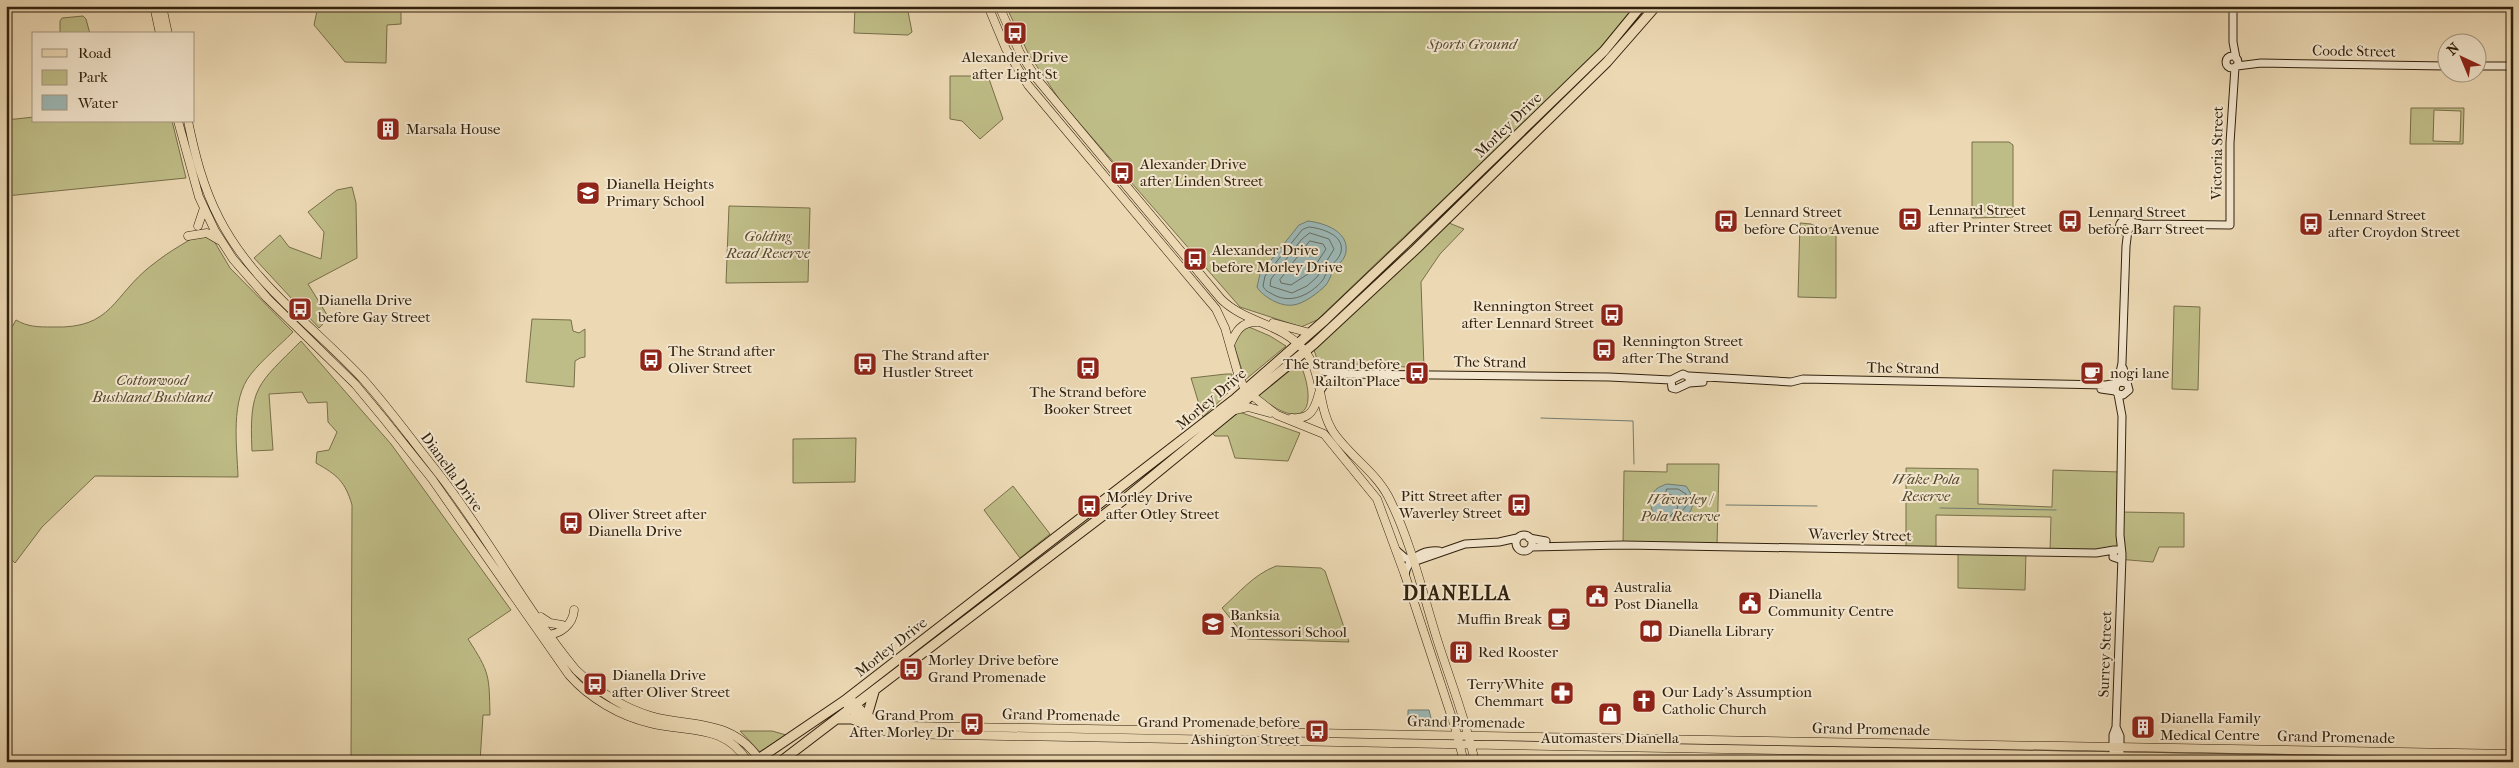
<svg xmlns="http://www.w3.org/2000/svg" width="2519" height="768" font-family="'IM FELL French Canon',serif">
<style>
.green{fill:#bfbd87;stroke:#786f4a;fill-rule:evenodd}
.water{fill:#9cb8b6;stroke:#717c72}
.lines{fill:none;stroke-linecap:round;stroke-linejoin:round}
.shore{stroke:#666c62;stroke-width:1}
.stream{stroke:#717c72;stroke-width:1}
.secondary-casing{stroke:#31210d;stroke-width:9}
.primary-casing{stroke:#31210d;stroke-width:9}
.highway-casing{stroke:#31210d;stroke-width:11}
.secondary{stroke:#f3e6ce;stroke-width:7}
.primary{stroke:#ecd9b4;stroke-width:8}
.highway{stroke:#ecd9b4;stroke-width:9}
.labels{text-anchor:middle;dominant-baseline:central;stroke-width:4;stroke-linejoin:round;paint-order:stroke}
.park-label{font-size:15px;font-style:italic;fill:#54482c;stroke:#f3e6ce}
.street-label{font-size:15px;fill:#31210d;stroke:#f3e6ce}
.poi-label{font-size:15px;fill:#31210d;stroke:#f3e6ce;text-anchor:start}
.district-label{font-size:20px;font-weight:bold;letter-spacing:1px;fill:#31210d;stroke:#f3e6ce}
</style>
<rect width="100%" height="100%" fill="#ecd9b4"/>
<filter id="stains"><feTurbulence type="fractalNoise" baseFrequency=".004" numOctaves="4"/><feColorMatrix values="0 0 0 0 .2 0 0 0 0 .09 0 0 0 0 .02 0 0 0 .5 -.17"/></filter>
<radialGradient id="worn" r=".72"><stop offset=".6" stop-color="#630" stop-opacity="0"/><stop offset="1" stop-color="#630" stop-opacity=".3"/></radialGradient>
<path class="green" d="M318,6H401V24L387,25L386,63L345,62L314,25Z
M855,6H907L912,32L908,35L854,33Z
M1006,6H1637L1600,49L1317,320L1301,327L1240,307L1061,102L1028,53Z
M83,16L86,19L90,34H60V21L62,18Z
M950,76H988L1003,119L980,139L962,121L950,119Z
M2411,108H2464L2463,144H2410ZM2434,110L2461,111L2460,142L2433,141Z
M34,117V121H172L186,178L6,196V120Z
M1972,142H2009L2013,145V217L1972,218Z
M352,187L356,203L357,258L308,284L329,318L319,328L254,258L280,235L289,247L321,259L324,232L308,212L337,190Z
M729,206L810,208L808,282L726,283Z
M1449,223L1464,229L1440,254L1421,282L1424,368L1318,362L1314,350Z
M1800,223L1811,224L1823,230L1836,226V298L1798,297Z
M207,229L230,268L293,332C279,346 263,359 251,374C230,400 237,445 238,477L95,476L42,527L15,563L6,554V338L16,320C28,327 38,327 53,327C113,329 112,296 152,265C169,251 189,241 207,229Z
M2174,306L2200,307L2198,390L2172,389Z
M532,319L571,320L573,331L579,333L585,329V357L580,358L575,361L574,387L526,382Z
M1249,327L1270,336L1286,346L1245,380L1235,348L1234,341L1238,332Z
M301,341L391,444L511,610L468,639C490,673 489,675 490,715H483L480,762H351L352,505C345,481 337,475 316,463L317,452L329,450L337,432L328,422L327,402L308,403L302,392L269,394L273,450L252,451C249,387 257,385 301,341Z
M1299,362C1305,372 1317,411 1297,414C1285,416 1267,403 1258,396Z
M1226,374H1232V389L1203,417L1191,378Z
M1239,412L1300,433L1288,461L1235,458L1228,436H1215L1212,433Z
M856,438L855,482L793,483V439Z
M1667,464H1719L1717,546L1623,545L1624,471L1667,472Z
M1906,468L1978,469V504L2052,507L2053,470L2121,472V512L2184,513V547H2159L2153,562L2117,559L2122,554L2109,549L2050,552L2051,517L1936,515V550L1906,549Z
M1013,486L1050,534L1020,558L984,510Z
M1958,550L2026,551L2025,590L1958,588Z
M1276,566L1321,568L1325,571L1349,642L1247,639L1222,608C1239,593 1253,575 1276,566Z
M740,731H772L786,735L760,752Z"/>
<path class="water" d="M1308,221C1324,223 1349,231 1346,252C1345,259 1338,265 1333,271C1331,275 1329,281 1326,285C1319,292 1304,304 1293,305C1281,307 1263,297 1257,287L1260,274L1299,225Z
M1667,484L1686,486C1713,522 1648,538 1651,500C1652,490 1658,487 1667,484Z
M1408,710H1429L1432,722H1408Z"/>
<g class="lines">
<path class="shore" d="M1309,227C1321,228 1345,235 1341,252C1339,259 1333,263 1329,268C1326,272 1325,278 1322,281C1310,295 1291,304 1274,295C1269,292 1265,291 1263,286L1265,276L1302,230Z
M1310,233L1329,239L1334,249L1317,277L1307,286L1292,293L1270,286L1271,279L1301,240Z
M1310,241L1323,244L1326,249L1311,272L1291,285L1281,283L1280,280Z
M1667,489H1678L1686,494L1687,505L1678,516H1670L1677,509L1679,502L1676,497L1666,493Z"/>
<path class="stream" d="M1541,418L1633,421L1634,464
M1726,505L1817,506
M1940,508L2056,510"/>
<g class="secondary-casing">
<path id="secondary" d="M2233,6V42L2236,58
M2226 62a6 6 0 1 1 12 0a6 6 0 1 1-12 0Z
M2237,66L2261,63L2446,66
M2476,66H2513
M2119.5 226a5.5 5.5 0 1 1 11 0a5.5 5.5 0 1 1-11 0Z
M2130,222L2142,224L2230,225V143L2235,67
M1313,364L1321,371L1343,374L1609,377L1671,380
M2123,368L2129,390L2123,395L2118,394L2115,391L2116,385L2120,382L2126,383
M1683,374L1689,377V383L1676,389L1672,388L1671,380Z
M1689,376L1791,382L1803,379L2106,385L2117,383
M2118,382L2122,363L2126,246L2128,230
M1689,383L1703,382
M2101,389L2115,391
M1320,391L1328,379L1340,378
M2118,394L2122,416L2120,535L2122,554L2119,559L2113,557L2114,550H2121
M1516 543a8 8 0 1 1 16 0a8 8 0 1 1-16 0Z
M1529,538L1546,541
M1531,547L1623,545L2096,553L2114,550
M1397,551L1405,558L1419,560L1465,544L1499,542L1517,538
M1405,575C1407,559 1423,549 1439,551
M2116,727L2120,736V756
M2113,753V735L2116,727L2122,556"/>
</g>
<g class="primary-casing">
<path id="primary" d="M154,6L160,34
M162,6L168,34
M988,6L1006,49L1028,85L1216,309L1225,328L1238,374L1245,390L1277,415L1324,434L1377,499L1405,575L1455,727L1464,762
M999,6L1020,53L1037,79L1221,299C1245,323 1281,323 1303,349C1323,371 1317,405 1332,430C1347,454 1374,470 1388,496C1411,541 1422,591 1437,639C1450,680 1466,720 1475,762
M178,121L199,197L215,231L233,259L267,298L355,384L384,419L432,479L569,675C589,698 620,716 650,723C689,733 724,723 748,762
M188,121C195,155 203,187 219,218C252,283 313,326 362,378C388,407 411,439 435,469C486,533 524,607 576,670C598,691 622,708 651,716C694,728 733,718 761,762
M198,226L204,208
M188,236L207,233L219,240
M1273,323L1310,333
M1230,345C1236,331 1241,322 1257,322
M1235,410L1248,407L1270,413
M1292,418C1310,420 1315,409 1319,393
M541,617L550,623L562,625
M547,635C560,634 573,625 574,610
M849,697C869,721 878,725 909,726L2513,754
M844,701C860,722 875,732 901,734L2434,762"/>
</g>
<g class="highway-casing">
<path id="highway" d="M867,716L874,692
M839,719H852L867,725
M754,762L844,701L1236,398L1325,320L1408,241L1604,51L1641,6
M780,762L1126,498L1314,344L1416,249L1607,62L1656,6"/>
</g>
<use href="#secondary" class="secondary"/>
<use href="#primary" class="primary"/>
<use href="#highway" class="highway"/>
</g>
<defs>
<g id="bus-square" transform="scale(1.25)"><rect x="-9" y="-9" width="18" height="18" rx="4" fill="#8f2418" stroke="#f3e6ce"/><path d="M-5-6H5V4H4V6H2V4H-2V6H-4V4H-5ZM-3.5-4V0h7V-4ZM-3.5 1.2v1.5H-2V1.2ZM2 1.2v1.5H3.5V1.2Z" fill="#fff"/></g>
<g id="building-square" transform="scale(1.25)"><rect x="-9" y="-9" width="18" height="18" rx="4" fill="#8f2418" stroke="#f3e6ce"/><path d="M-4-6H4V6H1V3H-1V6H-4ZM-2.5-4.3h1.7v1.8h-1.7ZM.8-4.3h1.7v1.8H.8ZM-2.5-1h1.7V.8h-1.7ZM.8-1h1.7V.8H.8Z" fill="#fff"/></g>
<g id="school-square" transform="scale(1.25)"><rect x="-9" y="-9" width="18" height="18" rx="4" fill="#8f2418" stroke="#f3e6ce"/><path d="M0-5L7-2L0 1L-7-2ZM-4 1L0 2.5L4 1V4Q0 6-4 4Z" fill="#fff"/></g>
<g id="cafe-square" transform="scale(1.25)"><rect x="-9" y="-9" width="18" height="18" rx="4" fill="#8f2418" stroke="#f3e6ce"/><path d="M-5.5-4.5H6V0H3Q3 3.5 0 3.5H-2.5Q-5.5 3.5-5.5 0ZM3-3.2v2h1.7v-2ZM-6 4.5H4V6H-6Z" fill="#fff"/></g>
<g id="civic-square" transform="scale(1.25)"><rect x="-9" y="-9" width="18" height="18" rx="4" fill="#8f2418" stroke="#f3e6ce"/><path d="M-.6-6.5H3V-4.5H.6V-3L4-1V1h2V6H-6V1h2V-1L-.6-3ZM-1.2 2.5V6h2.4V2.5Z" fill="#fff"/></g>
<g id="library-square" transform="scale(1.25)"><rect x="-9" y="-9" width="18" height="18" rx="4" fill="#8f2418" stroke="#f3e6ce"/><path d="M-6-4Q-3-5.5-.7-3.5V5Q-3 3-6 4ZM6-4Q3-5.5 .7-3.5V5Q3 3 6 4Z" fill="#fff"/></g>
<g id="pharmacy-square" transform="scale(1.25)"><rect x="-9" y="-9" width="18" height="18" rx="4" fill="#8f2418" stroke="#f3e6ce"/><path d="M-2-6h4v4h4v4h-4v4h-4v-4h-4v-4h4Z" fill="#fff"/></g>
<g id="church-square" transform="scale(1.25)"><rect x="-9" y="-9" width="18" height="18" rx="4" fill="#8f2418" stroke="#f3e6ce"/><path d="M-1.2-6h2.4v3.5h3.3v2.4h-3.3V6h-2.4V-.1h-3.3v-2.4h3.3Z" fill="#fff"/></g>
<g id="shop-square" transform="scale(1.25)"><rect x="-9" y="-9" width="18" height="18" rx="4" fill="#8f2418" stroke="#f3e6ce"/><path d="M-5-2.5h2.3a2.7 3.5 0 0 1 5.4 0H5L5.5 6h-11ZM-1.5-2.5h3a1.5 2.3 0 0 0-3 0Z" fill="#fff"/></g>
</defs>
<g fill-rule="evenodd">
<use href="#bus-square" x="1015" y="33"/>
<use href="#building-square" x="388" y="129"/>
<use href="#bus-square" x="1122" y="173"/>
<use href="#school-square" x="588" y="193"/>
<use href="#bus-square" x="1910" y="219"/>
<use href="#bus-square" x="1726" y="221"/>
<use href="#bus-square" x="2070" y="221"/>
<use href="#bus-square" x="2311" y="224"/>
<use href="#bus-square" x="1195" y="259"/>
<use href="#bus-square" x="300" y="309"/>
<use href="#bus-square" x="1612" y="315"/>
<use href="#bus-square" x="1604" y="350"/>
<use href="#bus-square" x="651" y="360"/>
<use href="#bus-square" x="865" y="364"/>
<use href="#bus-square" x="1088" y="368"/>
<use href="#bus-square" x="1417" y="373"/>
<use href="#cafe-square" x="2092" y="373"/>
<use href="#bus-square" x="1519" y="505"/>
<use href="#bus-square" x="1089" y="506"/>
<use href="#bus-square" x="571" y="523"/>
<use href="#civic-square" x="1597" y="596"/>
<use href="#civic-square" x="1750" y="603"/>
<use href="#cafe-square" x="1559" y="619"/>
<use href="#school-square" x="1213" y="624"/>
<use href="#library-square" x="1651" y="631"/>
<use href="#building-square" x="1461" y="652"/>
<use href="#bus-square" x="911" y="669"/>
<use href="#bus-square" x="595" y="684"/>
<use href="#pharmacy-square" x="1562" y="693"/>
<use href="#church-square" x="1644" y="701"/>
<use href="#shop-square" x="1610" y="714"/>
<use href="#bus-square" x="972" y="724"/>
<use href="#building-square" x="2143" y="727"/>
<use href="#bus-square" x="1317" y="731"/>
</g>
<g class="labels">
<g class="park-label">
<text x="1472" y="44">Sports Ground</text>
<text x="768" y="236">Golding<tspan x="768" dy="17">Read Reserve</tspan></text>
<text x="152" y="380">Cottonwood<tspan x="152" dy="17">Bushland Bushland</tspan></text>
<text x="1926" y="479">Wake Pola<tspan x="1926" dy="17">Reserve</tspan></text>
<text x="1680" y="499">Waverley /<tspan x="1680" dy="17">Pola Reserve</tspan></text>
</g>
<g class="street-label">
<text transform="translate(2354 51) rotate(1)">Coode Street</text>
<text transform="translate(1508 125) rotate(-44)">Morley Drive</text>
<text transform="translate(2217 153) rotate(-89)">Victoria Street</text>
<text transform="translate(1490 362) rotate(1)">The Strand</text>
<text transform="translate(1903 368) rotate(1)">The Strand</text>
<text transform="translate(1211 399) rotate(-40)">Morley Drive</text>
<text transform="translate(452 472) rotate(54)">Dianella Drive</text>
<text transform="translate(1860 535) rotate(1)">Waverley Street</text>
<text transform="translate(891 647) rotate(-38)">Morley Drive</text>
<text transform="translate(2105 654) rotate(-88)">Surrey Street</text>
<text transform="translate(1061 715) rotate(1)">Grand Promenade</text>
<text transform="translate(1466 722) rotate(1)">Grand Promenade</text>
<text transform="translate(1871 729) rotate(1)">Grand Promenade</text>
<text transform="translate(2336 737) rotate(1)">Grand Promenade</text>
</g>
<g class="poi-label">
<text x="1015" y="57" text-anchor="middle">Alexander Drive<tspan x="1015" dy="17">after Light St</tspan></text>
<text x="406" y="129">Marsala House</text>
<text x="1140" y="164">Alexander Drive<tspan x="1140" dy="17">after Linden Street</tspan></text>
<text x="606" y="184">Dianella Heights<tspan x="606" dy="17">Primary School</tspan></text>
<text x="1928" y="210">Lennard Street<tspan x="1928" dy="17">after Printer Street</tspan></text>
<text x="1744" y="212">Lennard Street<tspan x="1744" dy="17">before Conto Avenue</tspan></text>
<text x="2088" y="212">Lennard Street<tspan x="2088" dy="17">before Barr Street</tspan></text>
<text x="2328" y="215">Lennard Street<tspan x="2328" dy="17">after Croydon Street</tspan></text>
<text x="1212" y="250">Alexander Drive<tspan x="1212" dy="17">before Morley Drive</tspan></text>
<text x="318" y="300">Dianella Drive<tspan x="318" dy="17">before Gay Street</tspan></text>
<text x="1594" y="306" text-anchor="end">Rennington Street<tspan x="1594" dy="17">after Lennard Street</tspan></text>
<text x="1622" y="341">Rennington Street<tspan x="1622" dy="17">after The Strand</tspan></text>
<text x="668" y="351">The Strand after<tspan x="668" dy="17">Oliver Street</tspan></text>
<text x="882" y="355">The Strand after<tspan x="882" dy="17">Hustler Street</tspan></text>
<text x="1400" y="364" text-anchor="end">The Strand before<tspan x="1400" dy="17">Railton Place</tspan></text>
<text x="2110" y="373">nogi lane</text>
<text x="1088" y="392" text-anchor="middle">The Strand before<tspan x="1088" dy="17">Booker Street</tspan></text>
<text x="1502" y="496" text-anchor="end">Pitt Street after<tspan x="1502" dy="17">Waverley Street</tspan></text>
<text x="1106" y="497">Morley Drive<tspan x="1106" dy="17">after Otley Street</tspan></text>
<text x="588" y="514">Oliver Street after<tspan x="588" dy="17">Dianella Drive</tspan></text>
<text x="1614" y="587">Australia<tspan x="1614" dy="17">Post Dianella</tspan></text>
<text x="1768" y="594">Dianella<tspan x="1768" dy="17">Community Centre</tspan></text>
<text x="1230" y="615">Banksia<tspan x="1230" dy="17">Montessori School</tspan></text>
<text x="1542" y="619" text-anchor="end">Muffin Break</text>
<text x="1668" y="631">Dianella Library</text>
<text x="1478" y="652">Red Rooster</text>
<text x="928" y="660">Morley Drive before<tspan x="928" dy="17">Grand Promenade</tspan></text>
<text x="612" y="675">Dianella Drive<tspan x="612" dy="17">after Oliver Street</tspan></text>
<text x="1544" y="684" text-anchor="end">TerryWhite<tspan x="1544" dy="17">Chemmart</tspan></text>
<text x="1662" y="692">Our Lady's Assumption<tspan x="1662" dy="17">Catholic Church</tspan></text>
<text x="954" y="715" text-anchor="end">Grand Prom<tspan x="954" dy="17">After Morley Dr</tspan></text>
<text x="2160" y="718">Dianella Family<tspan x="2160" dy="17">Medical Centre</tspan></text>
<text x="1300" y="722" text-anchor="end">Grand Promenade before<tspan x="1300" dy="17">Ashington Street</tspan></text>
<text x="1610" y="738" text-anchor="middle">Automasters Dianella</text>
</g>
<g class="district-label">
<text x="1457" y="593">DIANELLA</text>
</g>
</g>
<rect width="2519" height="768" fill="none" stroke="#ecd9b4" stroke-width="25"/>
<rect x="8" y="8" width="2504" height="753" fill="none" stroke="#31210d" stroke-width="2.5"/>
<rect x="12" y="12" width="2494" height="743" fill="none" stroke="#31210d"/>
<rect x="32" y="32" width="162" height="90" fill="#f3e6ce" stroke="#a59781"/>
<rect x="42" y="49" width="25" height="8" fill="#ecd9b4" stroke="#a59781"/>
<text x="78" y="58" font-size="15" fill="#31210d">Road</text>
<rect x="42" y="70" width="25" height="15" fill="#bfbd87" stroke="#a59781"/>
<text x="78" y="82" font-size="15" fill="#31210d">Park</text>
<rect x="42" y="95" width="25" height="15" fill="#9cb8b6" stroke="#a59781"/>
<text x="78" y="108" font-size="15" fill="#31210d">Water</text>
<g transform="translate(2462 58) rotate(316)"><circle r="24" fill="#f3e6ce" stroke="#a59781"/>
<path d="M0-4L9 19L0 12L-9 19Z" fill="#8f2418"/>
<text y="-8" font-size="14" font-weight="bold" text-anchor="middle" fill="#31210d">N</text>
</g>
<rect width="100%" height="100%" filter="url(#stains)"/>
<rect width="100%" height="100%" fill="url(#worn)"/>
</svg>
